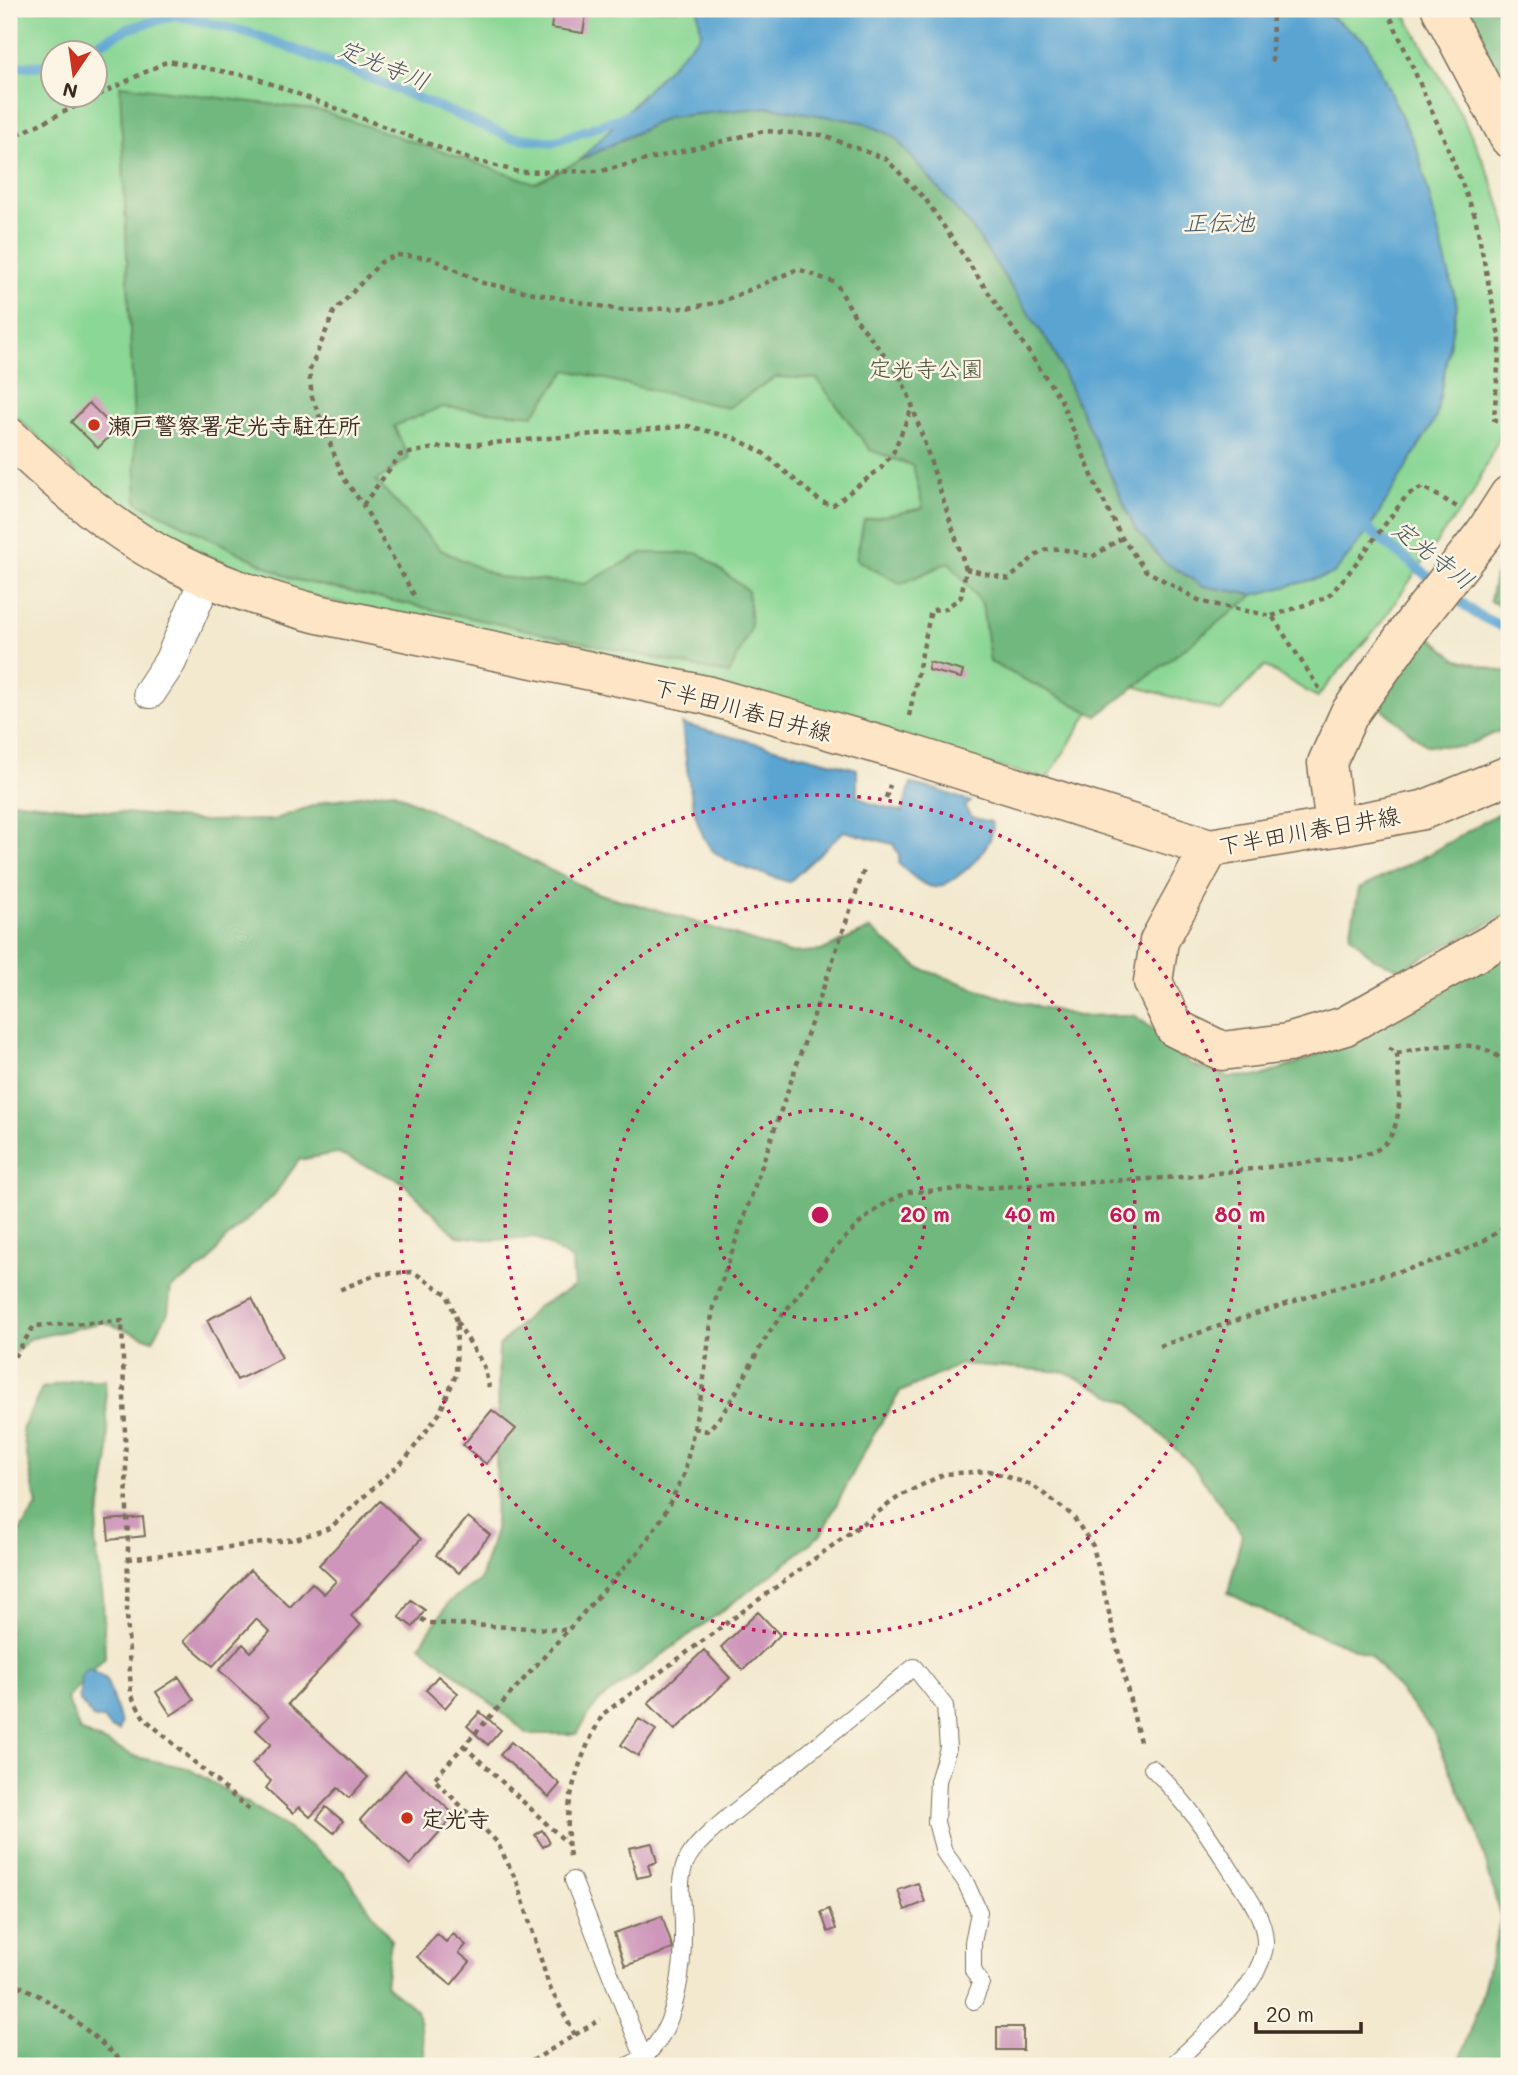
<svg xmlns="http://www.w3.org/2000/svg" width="1518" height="2075" font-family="Mali,'Klee One',sans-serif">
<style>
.green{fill:#8bd795;stroke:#63805a;stroke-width:2;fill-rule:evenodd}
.forest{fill:#70b87e;stroke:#56714e;stroke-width:2}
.water{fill:#5aa4d2;stroke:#4a6778;stroke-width:2}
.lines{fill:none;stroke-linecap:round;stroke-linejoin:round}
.stream{stroke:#5aa4d2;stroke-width:10}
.building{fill:#ce96ba}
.lane-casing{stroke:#7b6d5c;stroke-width:18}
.street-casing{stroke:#7b6d5c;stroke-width:34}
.secondary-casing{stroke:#7b6d5c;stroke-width:41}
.path{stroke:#7b6d5c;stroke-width:4.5;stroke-dasharray:5 5;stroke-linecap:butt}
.lane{stroke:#fff;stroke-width:16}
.street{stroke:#fff;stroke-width:32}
.secondary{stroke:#fde5c5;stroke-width:38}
.ring{fill:none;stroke:#c2185b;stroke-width:3.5;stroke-dasharray:3.5 7}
.poi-dot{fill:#c8321e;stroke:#fcf5e5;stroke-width:2.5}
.labels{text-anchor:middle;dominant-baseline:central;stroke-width:5;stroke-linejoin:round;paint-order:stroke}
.park-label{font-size:23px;fill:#4f553c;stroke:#fcf5e5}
.poi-label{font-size:23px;font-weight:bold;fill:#3b2a1e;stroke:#fcf5e5;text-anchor:start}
.street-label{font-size:23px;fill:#3b2a1e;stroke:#fcf5e5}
.water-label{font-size:24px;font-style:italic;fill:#475b66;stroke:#fcf5e5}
.centre{fill:#c2185b;stroke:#fcf5e5;stroke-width:3.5}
.ring-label{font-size:21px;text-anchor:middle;font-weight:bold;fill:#c2185b;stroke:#fcf5e5;stroke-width:5;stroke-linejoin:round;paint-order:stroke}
</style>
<rect width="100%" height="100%" fill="#fcf5e5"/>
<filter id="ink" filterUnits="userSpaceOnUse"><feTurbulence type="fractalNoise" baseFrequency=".0143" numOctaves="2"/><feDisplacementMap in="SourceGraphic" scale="14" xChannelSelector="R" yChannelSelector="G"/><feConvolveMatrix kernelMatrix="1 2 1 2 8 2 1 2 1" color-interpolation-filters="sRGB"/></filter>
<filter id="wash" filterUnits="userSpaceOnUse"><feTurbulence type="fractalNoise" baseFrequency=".00686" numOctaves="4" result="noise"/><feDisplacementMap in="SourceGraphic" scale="28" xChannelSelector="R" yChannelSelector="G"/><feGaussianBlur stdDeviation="1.57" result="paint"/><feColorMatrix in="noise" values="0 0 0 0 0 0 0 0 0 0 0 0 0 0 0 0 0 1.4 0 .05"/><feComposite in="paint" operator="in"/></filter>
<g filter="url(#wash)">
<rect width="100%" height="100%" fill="#f2e9cf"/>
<path class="green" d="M9,9H1402C1442,81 1488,153 1509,234V417L1471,497L1440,537L1381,623L1317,697L1264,666L1221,711L1110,679L1047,779L284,589L181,544L88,484L9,410ZM52,52H94V94H52Z"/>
<path class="forest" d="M1458,9H1509V100Z
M120,85L322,111L535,183L668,117L769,107L862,122L894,136L972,228L1052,348L1135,528L1163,561L1203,586L1254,595L1097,716L990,662L982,604L949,562L901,584L856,560L864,520L923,508L913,466L870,450L817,379L776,377L728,408L567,370L533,415L442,407L394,426L409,458L376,481L441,550L498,577L585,584L642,553H699L748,591L751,628L729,674L292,579L137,502Z
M1509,570V610L1490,601L1495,576Z
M1430,636L1455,658L1500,671H1509V727L1463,747L1426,745L1377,705Z
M392,791L596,893L667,913L789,953L821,951L870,929L919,968L1003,998L1078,1016L1134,1015L1166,1039L1190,1064L1229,1077L1262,1076L1311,1058L1509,951V2066H1457L1480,2002L1501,1919L1478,1833L1433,1731L1370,1655L1291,1624L1228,1593L1242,1534L1193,1466L1130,1404L1065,1372L961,1364L900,1392L871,1439L821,1534L779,1569L598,1702L576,1734H528L420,1645L450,1601L480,1580L495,1530L499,1346L537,1307L574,1287L572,1260L535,1237L492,1240L457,1236L401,1181L336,1153L299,1160L274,1195L225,1240L207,1264L171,1288L168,1312L153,1340L104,1322L29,1339L9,1359V801L204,821L273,820L326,801Z
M1509,807V913L1401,969L1374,959L1350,935L1359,889L1427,855Z
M75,1380H105L109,1457L95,1542L103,1598L105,1657L67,1698L80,1731L136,1757L187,1768L278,1821L343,1871L391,1940L385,1985L417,2010L427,2066H9V1547L37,1506L22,1430L42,1388Z"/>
<path class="water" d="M700,9H1320L1367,42L1418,152L1457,305L1436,418L1369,530L1334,574L1254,595L1203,586L1163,561L1135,528L1052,348L972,228L894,136L862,122L769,107L668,117L580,160L701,34L698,12Z
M682,724L857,769V795L870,803L902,812L911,784L938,790L971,802L965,806C968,819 981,819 992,822C999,844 957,883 937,887C924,889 908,872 899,864V855L893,844L844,831L789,882C766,874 737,868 717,854C690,835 686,755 682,724Z
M88,1668L106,1679L121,1723L119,1731L110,1728L103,1719L93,1718L79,1700L81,1677Z"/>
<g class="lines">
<path class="stream" d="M81,52L127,29L175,15L250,33L363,75L510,137L554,142L631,114
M9,67L52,65
M1357,524L1369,530L1476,614L1509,630"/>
</g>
<g id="blocks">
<path class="building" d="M554,9H587L583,33L551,28Z
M89,403L116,430L98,448L71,422Z
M929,662L963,671L961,678L928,670Z
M252,1298L282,1358L237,1380L207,1320Z
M492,1410L516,1429L486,1464L463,1445Z
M380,1501L421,1539L351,1616L361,1625L288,1704L368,1777L349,1798L338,1788L310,1817L299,1807L293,1813L266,1788L271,1781L252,1764L271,1744L256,1730L269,1716L219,1670L243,1644L251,1652L270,1632L256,1619L213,1666L184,1641L250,1570L290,1607L312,1583L324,1594L336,1581L319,1565Z
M143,1517L145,1536L109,1540L107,1520Z
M468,1517L490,1535L459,1573L436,1555Z
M411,1600L425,1610L413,1627L399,1617Z
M758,1612L780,1635L743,1670L721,1647Z
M704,1650L730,1678L675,1730L648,1703Z
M438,1676L458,1693L445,1708L426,1690Z
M179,1677L194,1700L171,1715L156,1692Z
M480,1712L501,1730L488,1745L467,1726Z
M639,1719L656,1730L638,1756L621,1745Z
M511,1742L560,1784L549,1797L500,1755Z
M405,1770L455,1815L410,1865L360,1820Z
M326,1807L343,1821L334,1833L317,1819Z
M542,1830L550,1842L543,1847L535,1835Z
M652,1843L657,1862L648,1865L651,1875L637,1878L629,1848Z
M918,1883L925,1902L905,1910L898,1890Z
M829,1909L836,1929L828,1932L821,1912Z
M662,1916L673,1949L625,1966L614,1933Z
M437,1934L446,1942L453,1934L466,1945L459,1953L470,1962L451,1985L417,1957Z
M997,2027H1023V2050H997Z"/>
</g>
</g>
<g filter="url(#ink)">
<use href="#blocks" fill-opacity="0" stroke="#7b6d5c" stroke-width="2"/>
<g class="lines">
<g class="lane-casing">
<path id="lane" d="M1152,1768C1185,1800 1206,1831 1230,1869C1244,1891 1264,1914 1265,1941C1267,1981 1199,2040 1171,2066
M573,1880L647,2066
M627,2066C633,2063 640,2060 645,2056C678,2028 684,1963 683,1924C683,1905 678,1889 683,1870C688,1849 712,1831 728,1817L914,1667L945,1706L948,1748L938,1781L936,1822L944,1852L965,1881L979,1912L973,1942V1970L981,1983L974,2001"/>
</g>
<g class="street-casing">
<path id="street" d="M150,692L170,662L207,576"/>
</g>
<g class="secondary-casing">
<path id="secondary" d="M1441,9L1509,138
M9,437C60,484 113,532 176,563C221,586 269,601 318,614L706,695L901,751L1210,848L1335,827L1423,810L1509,775
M1335,827L1327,763L1349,714L1414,623L1484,534L1509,495
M1210,848L1159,941L1153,982L1175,1028L1222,1051L1288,1043L1345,1026L1509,934"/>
</g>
<path class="path" d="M1387,9L1443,136L1475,216L1500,341L1494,419L1509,427
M1272,62L1273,9
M9,139L168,61L253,77L469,159L519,172L601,171L764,131L822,135L886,159L926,200L1061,400L1097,488L1122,538L1145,570L1202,602L1272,616L1321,691
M363,505L400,455L434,448L688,426L735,438L763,453L821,502L833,505L881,468L893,453L913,405
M414,595L363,505L343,477L312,397L309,372L334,312L381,262L396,255L431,258L483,283L620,310L687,308L721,302L798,269L836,283L857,320L900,376L910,399L966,569
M1272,616L1328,597L1347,575L1407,495L1423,487L1459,508
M909,716L931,610L945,609L961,597L966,569L1009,579C1047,546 1042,542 1092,557L1122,538
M886,798L890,785
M1397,1053C1427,1048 1482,1034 1504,1063C1507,1067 1508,1074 1509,1079
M457,1322L484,1366L489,1387
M1160,1346C1220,1326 1281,1305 1342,1286C1399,1269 1462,1263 1509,1223
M9,1365L34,1326L122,1321L128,1547L127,1612L131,1695L144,1718L249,1810
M694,1428L707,1431C734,1405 747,1368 767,1336C775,1323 786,1310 796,1298C826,1258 861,1211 908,1192L1183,1177L1354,1157C1360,1155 1369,1154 1375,1151C1408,1133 1398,1084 1397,1053L1385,1046
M128,1559L296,1539L330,1528L407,1457L439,1414L456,1375L457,1321L447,1294L413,1272L378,1274L339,1290
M421,1619L429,1623L568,1630
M464,1746L567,1843
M570,1856C561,1806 579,1757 603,1714L900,1496L944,1474L989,1471L1032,1485L1072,1515L1093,1546L1141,1746
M9,1982C55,1998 91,2034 127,2066
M575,2035L549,1986L518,1884L497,1842L434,1779L639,1551L662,1518L684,1475L703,1386L713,1307L864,870
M524,2066L601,2019"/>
<use href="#lane" class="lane"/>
<use href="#street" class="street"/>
<use href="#secondary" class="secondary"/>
</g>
</g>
<g class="ring">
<circle cx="820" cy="1215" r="105"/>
<circle cx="820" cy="1215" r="210"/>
<circle cx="820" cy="1215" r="315"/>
<circle cx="820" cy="1215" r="420"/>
</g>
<g class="poi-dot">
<circle cx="94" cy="425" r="7"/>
<circle cx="407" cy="1818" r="7"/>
</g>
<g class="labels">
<g class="park-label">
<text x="926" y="368">定光寺公園</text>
</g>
<g class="poi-label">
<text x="108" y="425">瀬戸警察署定光寺駐在所</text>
<text x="421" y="1818">定光寺</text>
</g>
<g class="street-label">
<text transform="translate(743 709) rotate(15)">下半田川春日井線</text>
<text transform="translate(1309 830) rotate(-10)">下半田川春日井線</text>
</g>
<g class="water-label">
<text transform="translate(384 64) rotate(22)">定光寺川</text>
<text x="1219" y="221">正伝池</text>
<text transform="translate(1434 554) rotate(38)">定光寺川</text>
</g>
</g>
<circle cx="820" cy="1215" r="10" class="centre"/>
<g class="ring-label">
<text x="925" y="1222">20 m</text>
<text x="1030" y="1222">40 m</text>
<text x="1135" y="1222">60 m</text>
<text x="1240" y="1222">80 m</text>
</g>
<rect width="1518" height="2075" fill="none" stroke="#fcf5e5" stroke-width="35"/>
<g transform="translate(74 74) rotate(193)"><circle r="33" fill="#fcf5e5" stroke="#afa495" stroke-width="2"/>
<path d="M0-5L12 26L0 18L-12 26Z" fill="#c8321e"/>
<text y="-10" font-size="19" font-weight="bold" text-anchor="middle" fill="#3b2a1e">N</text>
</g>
<path d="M1256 2022v10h105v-10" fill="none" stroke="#3b2a1e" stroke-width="3.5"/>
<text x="1266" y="2022" font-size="21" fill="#3b2a1e" stroke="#fcf5e5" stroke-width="5" paint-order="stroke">20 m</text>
</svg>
